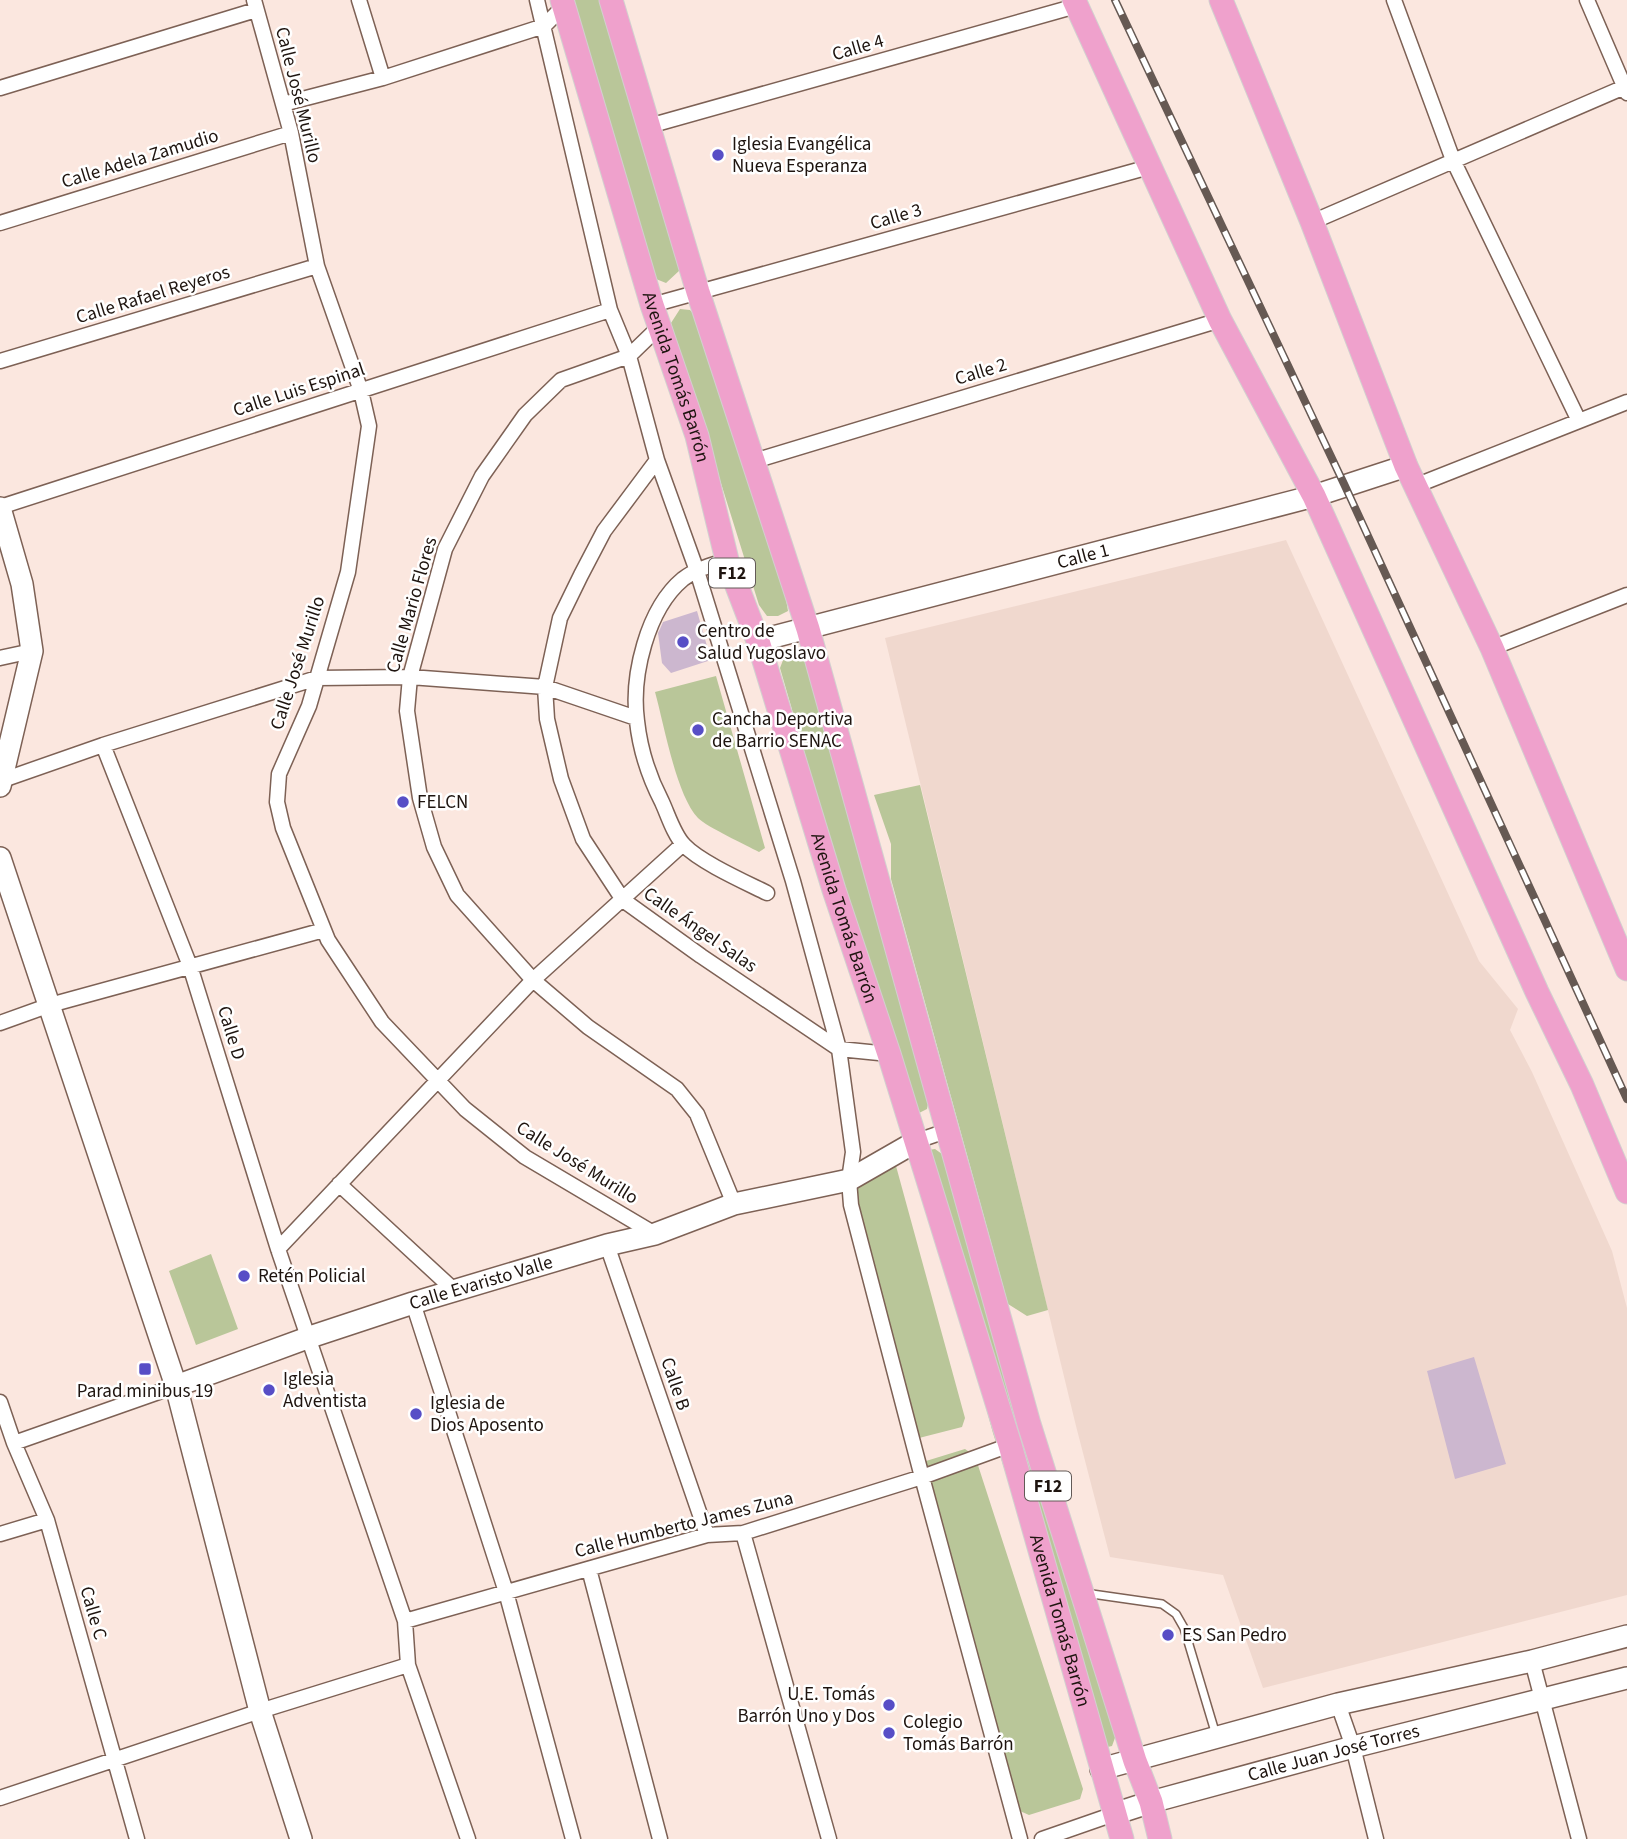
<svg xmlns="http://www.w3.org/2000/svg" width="1627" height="1839" font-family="'Source Sans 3',sans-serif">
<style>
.industrial{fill:#f0d8ce}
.green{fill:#b9c699}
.building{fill:#ccb7cf}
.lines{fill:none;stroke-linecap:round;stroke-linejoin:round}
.lane-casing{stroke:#7d6155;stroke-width:10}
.street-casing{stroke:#7d6155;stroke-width:17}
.secondary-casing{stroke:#7d6155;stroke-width:24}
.primary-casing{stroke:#d2d0cf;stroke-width:25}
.lane{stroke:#fff;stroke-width:7}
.street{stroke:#fff;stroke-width:14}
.secondary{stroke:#fff;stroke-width:21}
.primary{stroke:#efa1cc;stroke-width:23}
.rail-casing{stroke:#665953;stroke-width:8}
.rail{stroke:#fff;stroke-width:5;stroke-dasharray:16;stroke-linecap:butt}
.poi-dot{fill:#574ec6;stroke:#fff;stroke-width:2.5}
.labels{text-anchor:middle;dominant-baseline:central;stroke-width:5;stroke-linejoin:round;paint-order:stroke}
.shield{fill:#fff;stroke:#625a57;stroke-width:2}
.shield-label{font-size:18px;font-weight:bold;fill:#1e140f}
.street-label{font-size:19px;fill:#1e140f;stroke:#fff}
.poi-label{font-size:19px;fill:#1e140f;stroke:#fff;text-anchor:start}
</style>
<rect width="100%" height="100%" fill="#fbe7df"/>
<path class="industrial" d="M1286,540L1479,961L1518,1009L1510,1030L1532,1072L1612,1251L1627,1308V1595L1263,1688L1223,1575L1110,1557L1076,1426L885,638Z"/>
<path class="green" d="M574,0H602L680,270L666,283L656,279L652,273Z
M680,309L690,310L696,317L756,498L786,599L788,611L778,616H767L759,605L671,323Z
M792,651H799L806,657L929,1099L927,1109L919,1113H911L866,965L780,668L785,655Z
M716,676L765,848L759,852C746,845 707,827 698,818C676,795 664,724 655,692Z
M920,785L1048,1310L1027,1316L1008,1304L891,879V844L874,795Z
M935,1149L942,1154L949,1168L1116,1735L1112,1746L1103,1748L1091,1743L993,1433L921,1167L928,1150Z
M884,1166H896L965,1418L962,1427L919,1438L912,1435L845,1178Z
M211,1254L238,1329L196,1345L169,1271Z
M965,1449L975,1456L1083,1789L1080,1799L1029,1815L1020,1811L923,1471L926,1461Z"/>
<path class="building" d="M697,611L711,660L671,673L662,663L658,633L660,629L663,622Z
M1474,1357L1506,1464L1455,1479L1427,1371Z"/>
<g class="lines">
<g class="lane-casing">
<path id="lane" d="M1085,1593L1162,1604L1176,1614L1184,1628L1216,1735"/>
</g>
<g class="street-casing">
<path id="street" d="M254,0L291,133L317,266L361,391L369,426L348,572L309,706L279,774L277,802L283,828L328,940L382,1022L465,1109L525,1157L655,1234
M359,0L383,78
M537,0L610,310L629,356L657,460L697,571L793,881L839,1049L853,1152L849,1180L851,1205L922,1477L1020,1839
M1394,0L1453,160L1579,421
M1587,0L1627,93
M0,88L256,10
M283,104L383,78L544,26L564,6
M649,126L1076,6
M1312,222L1627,86
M0,223L291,133
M652,305L1149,167
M660,326L629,356L561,380L525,415L482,476L445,549L410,677L407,711L420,798L434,847L457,895L533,980L588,1027L677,1089L697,1114L734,1204
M0,361L317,266
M657,460L604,531L581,575L560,618L545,687L547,719L561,779L583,839L623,900L701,956L839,1049L889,1054
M754,461L1220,320
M1415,486L1627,402
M0,507L610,310
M727,560C712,565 696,569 683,579C647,609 631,676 637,721C640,749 649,777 662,802C668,815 674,835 684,845C700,862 745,882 767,893
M1492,648L1627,595
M0,658L32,651
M103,745L190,966L278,1249L405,1621L408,1665L468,1839
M3,780L103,745L317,678L410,677L545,687L636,718
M0,1023L50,1005L324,930
M917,1141L946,1131
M339,1184L455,1291
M607,1245L707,1535
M278,1249L533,980L683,844
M413,1303L506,1592L573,1839
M0,1402L14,1443L47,1520L137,1839
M14,1443L176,1386
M743,1533L829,1839
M0,1534L47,1520
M589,1569L660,1839
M405,1621L707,1535L743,1533L922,1477L1010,1445
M1532,1661L1579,1839
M1338,1704L1353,1747L1376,1839
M0,1798L260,1711L408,1665
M1042,1839L1114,1814"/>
</g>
<g class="secondary-casing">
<g id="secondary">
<path d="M0,508L22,584L32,651L0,786"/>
<path id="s1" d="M758,641L1314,496L1406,466"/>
<path d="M0,858L176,1386L260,1711L301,1839"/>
<path id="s2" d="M176,1386L310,1337L413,1303L607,1245L655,1234L734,1204L849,1180L917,1141"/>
<path d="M1101,1769L1338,1704L1532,1661L1627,1636"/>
<path id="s3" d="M1114,1814L1151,1802L1353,1747L1627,1678"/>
</g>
</g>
<g class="primary-casing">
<g id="primary">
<path id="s4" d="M562,0L652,305L697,436L727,560L758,641L834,890L889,1054L1010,1445L1122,1839"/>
<path d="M611,0L698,292L808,629L1029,1424L1135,1761L1151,1802L1160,1839"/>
<path d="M1074,0L1220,320L1314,496L1537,992L1582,1085L1627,1192"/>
<path d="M1221,0L1312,222L1406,466L1492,648L1627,969"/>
</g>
</g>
<use href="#lane" class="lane"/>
<use href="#street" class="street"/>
<use href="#secondary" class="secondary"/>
<use href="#primary" class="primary"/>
<g class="rail-casing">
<path id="rail" d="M1115,0L1345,486L1627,1099"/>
</g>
<use href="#rail" class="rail"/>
</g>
<g class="poi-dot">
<circle cx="718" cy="155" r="7"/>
<circle cx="683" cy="642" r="7"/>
<circle cx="698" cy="730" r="7"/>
<circle cx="403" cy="802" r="7"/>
<circle cx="244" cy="1276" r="7"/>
<rect x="138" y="1362" width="14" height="14" rx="3.5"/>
<circle cx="269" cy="1390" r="7"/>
<circle cx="416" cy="1414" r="7"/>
<circle cx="1168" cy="1635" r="7"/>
<circle cx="889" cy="1705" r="7"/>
<circle cx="889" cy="1733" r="7"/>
</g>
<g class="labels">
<g class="shield">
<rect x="709" y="558.5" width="46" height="29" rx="5"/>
<rect x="1025" y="1471.5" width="46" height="29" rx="5"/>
</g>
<g class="shield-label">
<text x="732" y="573">F12</text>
<text x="1048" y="1486">F12</text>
</g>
<g class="street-label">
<text transform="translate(858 48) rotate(-16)">Calle 4</text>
<text transform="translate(298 95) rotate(76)">Calle José Murillo</text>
<text transform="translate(140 159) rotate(-17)">Calle Adela Zamudio</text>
<text transform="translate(896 217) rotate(-16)">Calle 3</text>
<text transform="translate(153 295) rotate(-17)">Calle Rafael Reyeros</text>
<text transform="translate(981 372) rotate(-17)">Calle 2</text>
<text stroke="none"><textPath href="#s4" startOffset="394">Avenida Tomás Barrón</textPath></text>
<text transform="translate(299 390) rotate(-18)">Calle Luis Espinal</text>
<text stroke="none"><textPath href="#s1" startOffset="336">Calle 1</textPath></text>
<text transform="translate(412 605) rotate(-74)">Calle Mario Flores</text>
<text transform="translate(298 663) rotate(-72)">Calle José Murillo</text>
<text stroke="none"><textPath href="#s4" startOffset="961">Avenida Tomás Barrón</textPath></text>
<text transform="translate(700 930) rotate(35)">Calle Ángel Salas</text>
<text transform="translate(231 1033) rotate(73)">Calle D</text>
<text transform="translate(577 1163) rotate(32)">Calle José Murillo</text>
<text stroke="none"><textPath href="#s2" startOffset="322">Calle Evaristo Valle</textPath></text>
<text transform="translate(675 1384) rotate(71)">Calle B</text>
<text transform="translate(684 1525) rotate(-14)">Calle Humberto James Zuna</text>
<text transform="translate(93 1613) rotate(74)">Calle C</text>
<text stroke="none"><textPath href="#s4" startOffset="1696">Avenida Tomás Barrón</textPath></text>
<text stroke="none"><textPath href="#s3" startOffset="228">Calle Juan José Torres</textPath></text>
</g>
<g class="poi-label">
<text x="732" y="144">Iglesia Evangélica<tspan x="732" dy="22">Nueva Esperanza</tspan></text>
<text x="697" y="631">Centro de<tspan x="697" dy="22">Salud Yugoslavo</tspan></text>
<text x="712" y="719">Cancha Deportiva<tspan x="712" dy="22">de Barrio SENAC</tspan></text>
<text x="417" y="802">FELCN</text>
<text x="258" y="1276">Retén Policial</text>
<text x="283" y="1379">Iglesia<tspan x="283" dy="22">Adventista</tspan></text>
<text x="145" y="1391" text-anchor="middle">Parad minibus 19</text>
<text x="430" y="1403">Iglesia de<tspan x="430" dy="22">Dios Aposento</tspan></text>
<text x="1182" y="1635">ES San Pedro</text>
<text x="875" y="1694" text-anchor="end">U.E. Tomás<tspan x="875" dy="22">Barrón Uno y Dos</tspan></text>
<text x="903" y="1722">Colegio<tspan x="903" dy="22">Tomás Barrón</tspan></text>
</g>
</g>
</svg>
